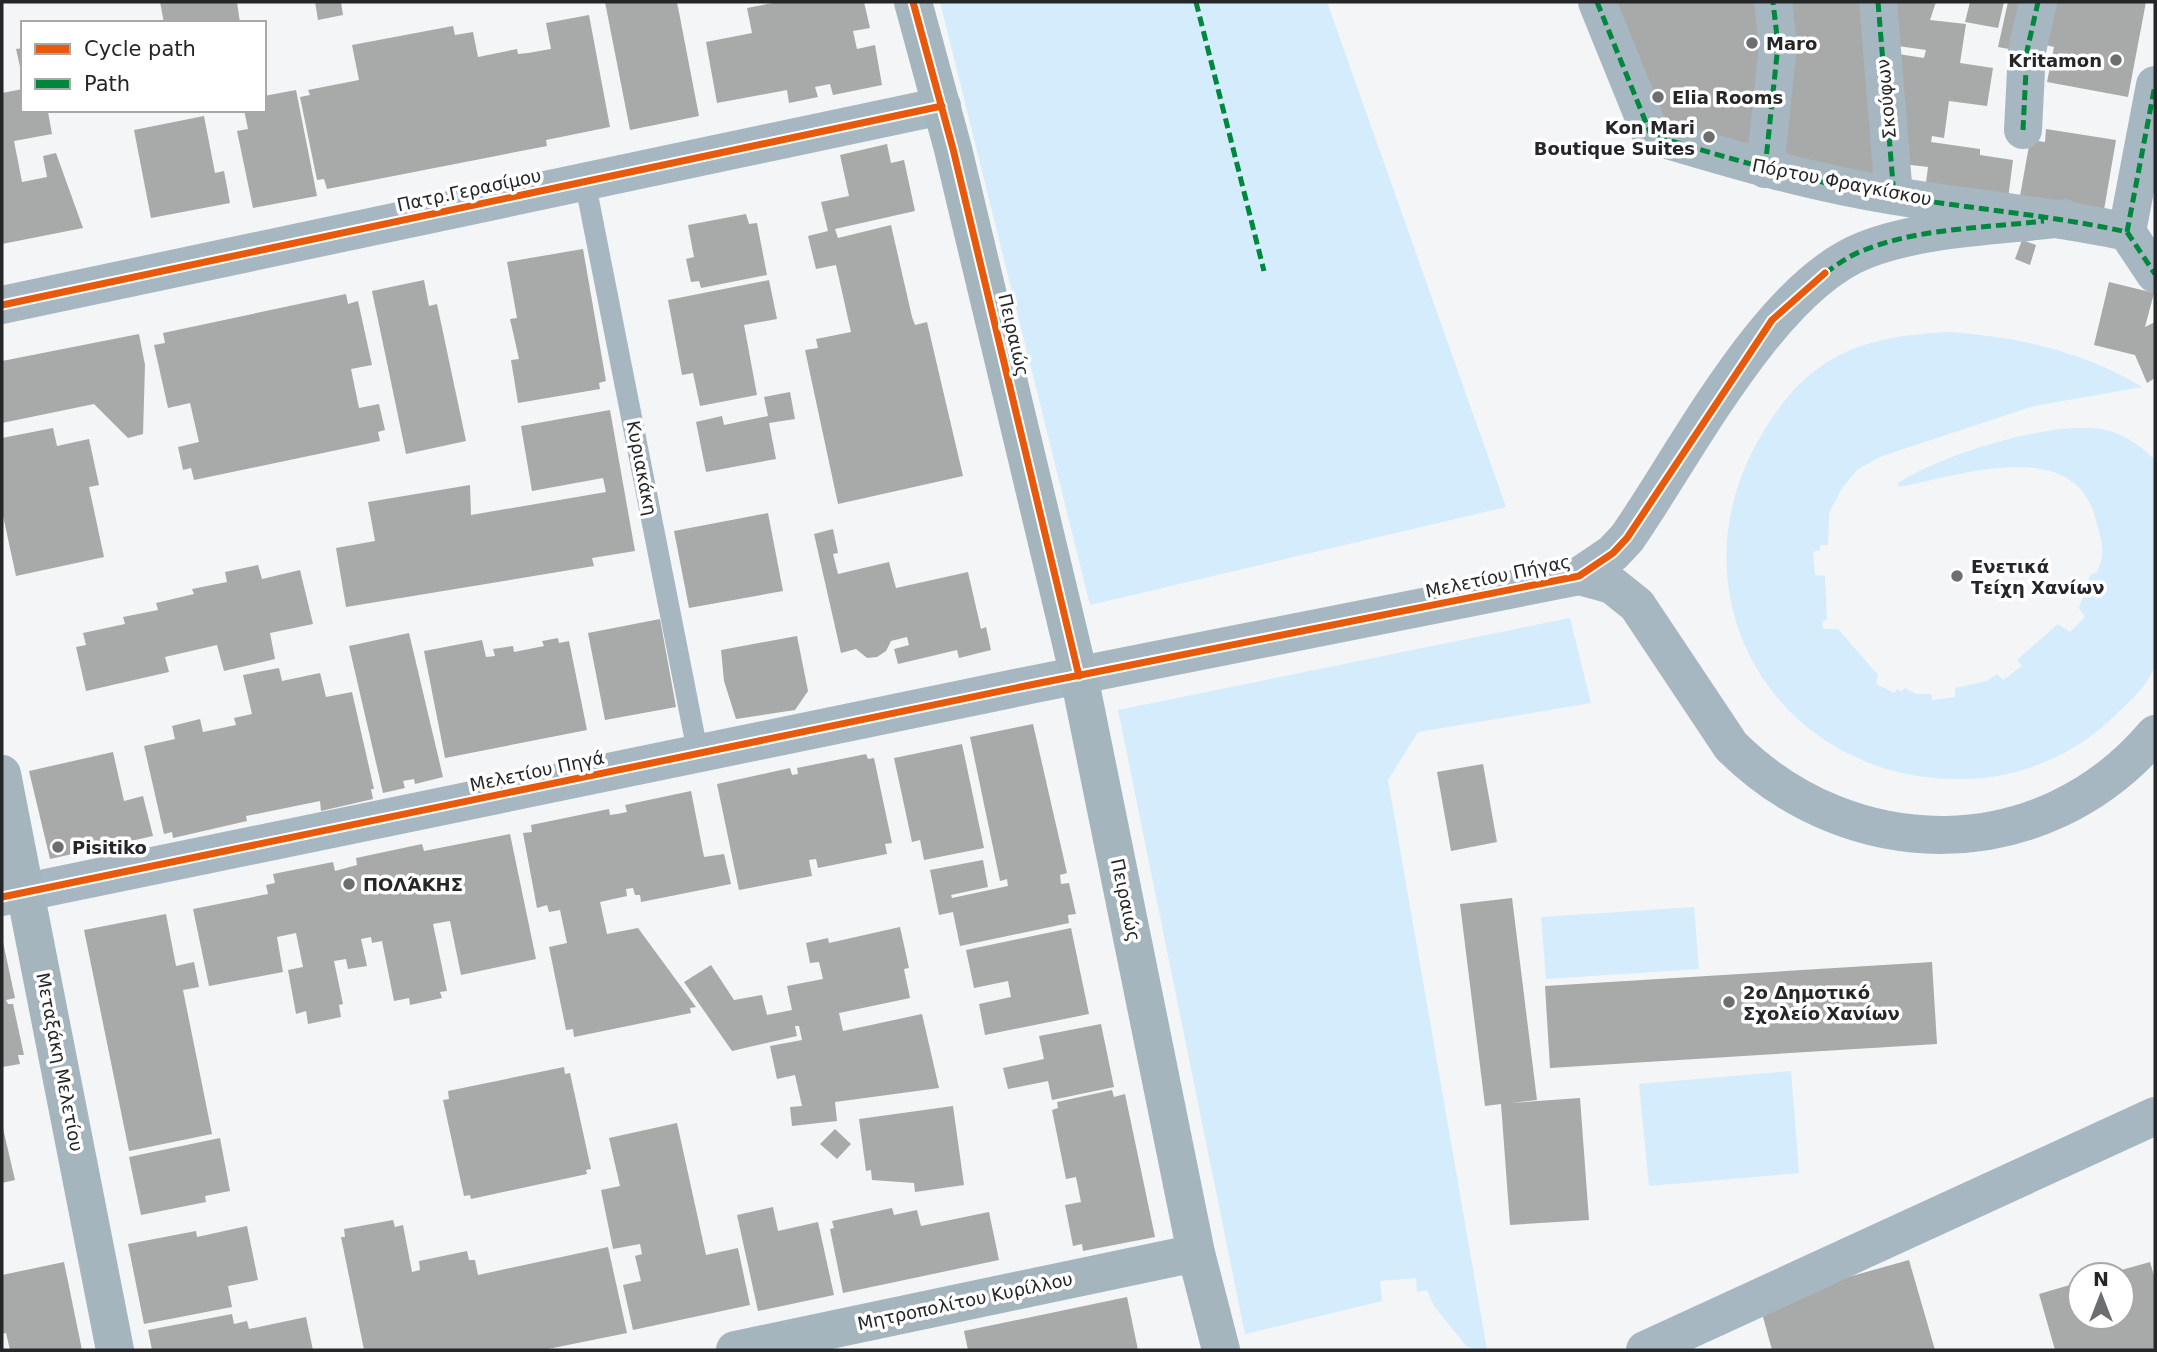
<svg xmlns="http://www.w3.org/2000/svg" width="2157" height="1352" font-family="'DejaVu Sans',sans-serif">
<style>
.green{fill:#d4ecfb}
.building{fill:#a8a9a9}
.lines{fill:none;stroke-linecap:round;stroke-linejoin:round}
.lane{stroke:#a6b7c1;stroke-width:21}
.street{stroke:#a6b7c1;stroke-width:38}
.secondary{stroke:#a4b5be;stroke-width:38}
.quiet{stroke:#00873e;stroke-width:5;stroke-dasharray:10 5;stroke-linecap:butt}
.cycleway-casing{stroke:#fff;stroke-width:11}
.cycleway{stroke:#e8590c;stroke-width:7}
.poi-dot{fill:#6d6e70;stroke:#fff;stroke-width:2.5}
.labels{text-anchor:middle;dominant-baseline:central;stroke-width:7;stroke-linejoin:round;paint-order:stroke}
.poi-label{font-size:18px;font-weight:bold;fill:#252627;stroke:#fff;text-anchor:start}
.street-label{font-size:18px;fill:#252627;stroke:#fff}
</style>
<rect width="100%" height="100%" fill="#f3f5f7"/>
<path class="green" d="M940,2H1327L1506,507L1090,605Z
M1950,332C2017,337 2084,351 2142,387L2034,406L1882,456L1857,470L1842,488L1829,513L1828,545H1820V550L1813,552L1815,575L1825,576L1827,620L1822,621L1823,629H1838L1878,675L1876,684L1895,693L1896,689L1902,691L1905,688L1916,694H1931L1932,700L1955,697V688L1987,681L1997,674L2003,680L2022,666L2017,660L2058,624L2070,632L2085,617L2079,608L2090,575L2097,572C2107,550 2101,540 2095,517C2073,434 1954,477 1899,487L1898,483C1940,455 2062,416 2110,431C2127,436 2143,448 2155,460C2155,508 2155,557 2155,605C2155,624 2157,646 2155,664C2151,684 2123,708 2108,722C2070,757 2017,778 1965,779C1778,784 1665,595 1762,434C1809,355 1861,336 1950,332Z
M1570,618L1591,703L1418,732L1388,780L1487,1350L1467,1347L1434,1306L1427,1290L1417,1292L1416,1278L1380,1281L1382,1301L1245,1334L1118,710Z
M1694,907L1699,969L1546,979L1541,917Z
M1791,1071L1799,1173L1649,1186L1639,1084Z"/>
<path class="building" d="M160,2H237L240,23H164Z
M315,2H341L343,15L318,20Z
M605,2H677L699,116L630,130Z
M778,2H864L870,28L853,31L857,49L875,45L882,85L833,95L830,84L815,87L818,97L789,103L787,90L717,103L706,42L752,33L747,8Z
M1606,2H1761L1769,27L1751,153L1662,135Z
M1784,2H1866L1884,177L1778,157Z
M1891,2H1936L1930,20L1966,24L1960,63L1993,68L1987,106L1949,101L1944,138L1932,136L1931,142L1980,149V155L2013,160L2008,199L1925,191L1928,167L1894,163L1892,53L1924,58L1926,50L1891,45Z
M1970,2H2004L1998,28L1965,22Z
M2008,2H2035L2025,52L1998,47Z
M2042,2H2146L2128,97L2047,82L2054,47L2033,42Z
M589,15L610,127L546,140L547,146L327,189L324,179L317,180L300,97L310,95L308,90L359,80L352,45L453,26L455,35L473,32L478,57L517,49L518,54L528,53L551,49L546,23Z
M23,48V75H22L16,49Z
M23,89V110H51L48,112L52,134L14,141L22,182L47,177L43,156L56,153L83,228L2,244V93Z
M296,90L317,196L253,208L237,131L248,129L244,110H264V96Z
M204,116L215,173L224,171L230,203L151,218L134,130Z
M2046,129L2116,140L2104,210L2020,196L2030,140L2045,142Z
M887,144L891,163L904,160L915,211L835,229L838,238L891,225L912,317L915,325L927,322L963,476L838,504L805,350L818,348L816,339L851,332L836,265L816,269L808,236L828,231L821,202L849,196L840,155Z
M746,214L749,224L757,223L767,275L701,288L699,281L691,282L686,259L694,257L688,225Z
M2022,240L2036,245L2030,265L2015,259Z
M583,249L606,381L599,383L600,389L518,403L511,360L519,359L510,319L517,318L507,262Z
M424,280L429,306L437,304L466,441L406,454L372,291Z
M769,280L777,319L744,325L757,395L700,406L693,373L682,375L668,300Z
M2109,282L2154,293L2145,327L2155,322V378L2147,383L2135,355L2094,345Z
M346,294L348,304L358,301L372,365L351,369L359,408L379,404L385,430L378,432L380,441L194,480L191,468L183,470L178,447L199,442L190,403L168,408L154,345L165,343L163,333Z
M139,334L145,365L143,434L128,438L94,404L2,423V361Z
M790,392L795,419L769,423L776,459L706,472L696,422L722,416L724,425L768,416L764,397Z
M610,410L635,551L592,558L594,566L346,607L336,548L375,541L368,502L470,485L471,515L606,492L603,478L532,491L521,426Z
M53,428L57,446L89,439L99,485L89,487L104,557L16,576L2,511V438Z
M768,513L783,591L689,608L674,531Z
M833,529L838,553L833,554L838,574L889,562L896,588L968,572L981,629L986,627L991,650L959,658L957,650L898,664L894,649L909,645L907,637L891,641L886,651L877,657L867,658L856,649L841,653L814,534Z
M258,565L262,579L300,570L313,624L270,633L275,659L224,671L217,645L165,657L169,672L86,691L76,647L86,645L83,633L125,624L123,617L158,610L156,603L194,594L192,589L227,582L225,572Z
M660,619L676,707L605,720L588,633Z
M409,633L443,777L415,784L414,779L403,781L405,788L383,793L349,646Z
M797,636L808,691L795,710L736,719L724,681L721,650Z
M558,638L559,643L569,641L587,730L445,758L424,651L482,640L486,657L495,656L493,649L513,646L514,652L544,646L542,641Z
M279,668L282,681L320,673L326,697L352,692L374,789H371L373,799L321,811L320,801L246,816L247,821L173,838L172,832L164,834L144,746L175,739L172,726L200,719L203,732L236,725L234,718L252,714L243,675Z
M1033,724L1067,873L1060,875L1061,884L1069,883L1076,914L1068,915L1069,923L960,946L953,912L939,915L930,870L983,860L988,887L951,895L952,898L1008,886L1007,879L1000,881L970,737Z
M962,744L984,848L924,860L920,840L912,842L894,758Z
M113,752L124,801L143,796L153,836L50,859L29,771Z
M866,754L868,759L874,758L892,843L885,844L887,854L818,868L816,859L809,860L812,876L739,890L717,784L790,768L792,775L798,774L797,768Z
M1483,764L1497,842L1451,851L1437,772Z
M691,791L704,857L724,854L731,884L641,902L640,895H635L633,888L626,889L627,896L600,902L607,934L638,928L696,1007L690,1008L691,1013L574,1037L573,1029L566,1030L549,947L567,943L560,910L549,912L547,905L537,908L523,833L532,832L531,825L609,809L610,815L617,814L627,812L625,805Z
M510,834L536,959L461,975L450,921L433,924L447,991L440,992L442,998L410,1005L409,998L394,1001L382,941L372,943L371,937L361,939L367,966L348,969L346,959L334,961L343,1004L339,1005L341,1017L308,1024L306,1011L296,1014L288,970L303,967L296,933L277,937L283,972L209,986L193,909L268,894L266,885L275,883L273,874L333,862L335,871L357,865L356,858L422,844L424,851Z
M1512,898L1537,1100L1511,1103L1580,1098L1589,1220L1510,1225L1501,1104L1485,1106L1460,904Z
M166,914L176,966L194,962L199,987L183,990L212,1134L129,1151L84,930Z
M900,927L909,968L904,969L910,998L839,1013L843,1031L922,1014L939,1088L835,1102L837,1121L792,1126L790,1107L802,1106L795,1075L777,1079L770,1046L802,1040L799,1026H795L797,1036L732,1051L684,982L711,965L734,1000L762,995L767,1015L792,1010L787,986L823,979L819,962L810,963L806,943L828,938L829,943Z
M1071,928L1089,1014L985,1035L979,1004L1011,997L1008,981L974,988L966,950Z
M3,942L15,998L6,1000L8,1004H13L24,1055H18L20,1064L2,1067Z
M1932,962L1937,1044L1550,1068L1545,986Z
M1101,1024L1114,1087L1052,1100L1048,1081L1008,1089L1003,1068L1044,1059L1039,1036Z
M564,1067L565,1074L570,1073L591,1169L586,1170L587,1174L471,1199L470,1195L464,1196L443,1100L449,1099L448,1091Z
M1112,1090L1114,1097L1125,1094L1155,1237L1083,1251L1082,1244L1073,1246L1065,1205L1081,1202L1076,1177L1066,1179L1052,1110L1058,1108L1057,1102Z
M953,1106L964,1185L915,1192L914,1183L872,1180L871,1170L866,1171L859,1119Z
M677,1123L706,1255L738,1248L750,1305L633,1330L623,1285L641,1281L635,1256L642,1254L640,1244L613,1249L601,1190L620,1186L609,1138Z
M2,1124L15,1180L2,1183Z
M835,1129L851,1144L837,1159L820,1144Z
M220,1138L230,1191L205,1196L206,1202L141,1215L129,1157Z
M773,1207L778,1231L818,1222L834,1295L758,1311L737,1215Z
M892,1208L894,1215L917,1210L921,1226L989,1212L999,1260L843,1293L830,1229L834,1228L832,1221Z
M393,1220L395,1227L403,1225L412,1272L420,1270L419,1261L467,1251L469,1260H475L478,1275L608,1247L627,1333L543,1350H364L341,1237H345L344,1229Z
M247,1226L258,1280L228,1286L232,1307L144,1324L128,1244L196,1231L197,1237Z
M1909,1260L1935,1350H1772L1759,1302Z
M64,1262L82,1350H10L6,1333L2,1334V1275Z
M2150,1262L2155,1279V1350H2055L2039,1294L2080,1282V1317H2122V1275L2107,1274Z
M1127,1297L1138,1350H968L964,1331Z
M232,1314L234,1324L247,1321L249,1329L306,1317L313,1350H152L148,1330Z"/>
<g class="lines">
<path class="lane" d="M585,182L698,754"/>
<path class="street" d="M1597,2L1651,135C1731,159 1812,183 1895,196C1972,209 2050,215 2127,232L2155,274
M1878,2L1894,196
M2023,130L2027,51L2038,2
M1765,169L1778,45L1773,2
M2127,232L2155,85
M2,305L942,106
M1579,576L1612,585L1637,605L1731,746C1851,866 2043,867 2155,734
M2,897L1035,684L1579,576L1613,553L1627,538C1685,455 1769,287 1865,250C1924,227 2002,226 2064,218
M1645,1350L2155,1116"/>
<path class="secondary" d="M913,2L953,149L1079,676L1196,1253L1221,1350
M2,774L115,1350
M735,1350L1196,1253"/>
<path class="quiet" d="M1196,2L1264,271
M1597,2L1651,135C1731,159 1812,183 1895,196C1972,209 2050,215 2127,232L2155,274
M1878,2L1894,196
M2023,130L2027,51L2038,2
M1765,169L1778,45L1773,2
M2127,232L2155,85
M1825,273C1837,265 1848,256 1862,251C1917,228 1985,228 2044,221"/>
<g class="cycleway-casing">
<path id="cycleway" d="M913,2L953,149L1079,676
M2,305L942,106
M2,897L1035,684L1579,576L1613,553L1627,538L1772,320L1825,273"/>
</g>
<use href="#cycleway" class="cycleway"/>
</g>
<g class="poi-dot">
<circle cx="1752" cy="43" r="7"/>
<circle cx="2116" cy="60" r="7"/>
<circle cx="1658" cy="97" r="7"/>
<circle cx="1709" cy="137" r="7"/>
<circle cx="1957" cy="576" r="7"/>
<circle cx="58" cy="847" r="7"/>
<circle cx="349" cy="884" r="7"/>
<circle cx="1729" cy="1002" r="7"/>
</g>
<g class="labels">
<g class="poi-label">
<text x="1766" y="43">Maro</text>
<text x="2102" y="60" text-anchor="end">Kritamon</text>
<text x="1672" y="97">Elia Rooms</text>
<text x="1695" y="127" text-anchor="end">Kon Mari<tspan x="1695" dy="21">Boutique Suites</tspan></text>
<text x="1971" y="566">Ενετικά<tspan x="1971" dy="21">Τείχη Χανίων</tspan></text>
<text x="72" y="847">Pisitiko</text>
<text x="363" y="884">ΠΟΛΆΚΗΣ</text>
<text x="1743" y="992">2ο Δημοτικό<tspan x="1743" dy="21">Σχολείο Χανίων</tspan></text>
</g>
<g class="street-label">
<text transform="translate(1886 99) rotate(-95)">Σκούφων</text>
<text transform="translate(1842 182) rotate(11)">Πόρτου Φραγκίσκου</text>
<text transform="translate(469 190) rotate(-12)">Πατρ.Γερασίμου</text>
<text transform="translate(1014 335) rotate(77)">Πειραιώς</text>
<text transform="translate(642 468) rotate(79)">Κυριακάκη</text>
<text transform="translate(1498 576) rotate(-12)">Μελετίου Πήγας</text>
<text transform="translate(537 771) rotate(-12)">Μελετίου Πηγά</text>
<text transform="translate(1126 900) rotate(78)">Πειραιώς</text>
<text transform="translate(60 1062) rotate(79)">Μεταξάκη Μελετίου</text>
<text transform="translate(965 1301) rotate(-12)">Μητροπολίτου Κυρίλλου</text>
</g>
</g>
<rect width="2157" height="1352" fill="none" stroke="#252627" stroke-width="7"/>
<rect x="21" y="21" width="245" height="91" fill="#ffffff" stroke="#a8a8a9" stroke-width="2"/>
<rect x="35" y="44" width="35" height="10" fill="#e8590c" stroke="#a8a8a9" stroke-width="2"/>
<text x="84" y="56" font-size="21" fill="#252627">Cycle path</text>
<rect x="35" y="79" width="35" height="10" fill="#00873e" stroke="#a8a8a9" stroke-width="2"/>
<text x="84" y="91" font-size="21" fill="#252627">Path</text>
<g transform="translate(2101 1296)"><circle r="33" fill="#ffffff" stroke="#a8a8a9" stroke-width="2"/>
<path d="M0-5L12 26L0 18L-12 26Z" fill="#6d6e70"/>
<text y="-10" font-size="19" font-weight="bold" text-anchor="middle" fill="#252627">N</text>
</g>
</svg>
